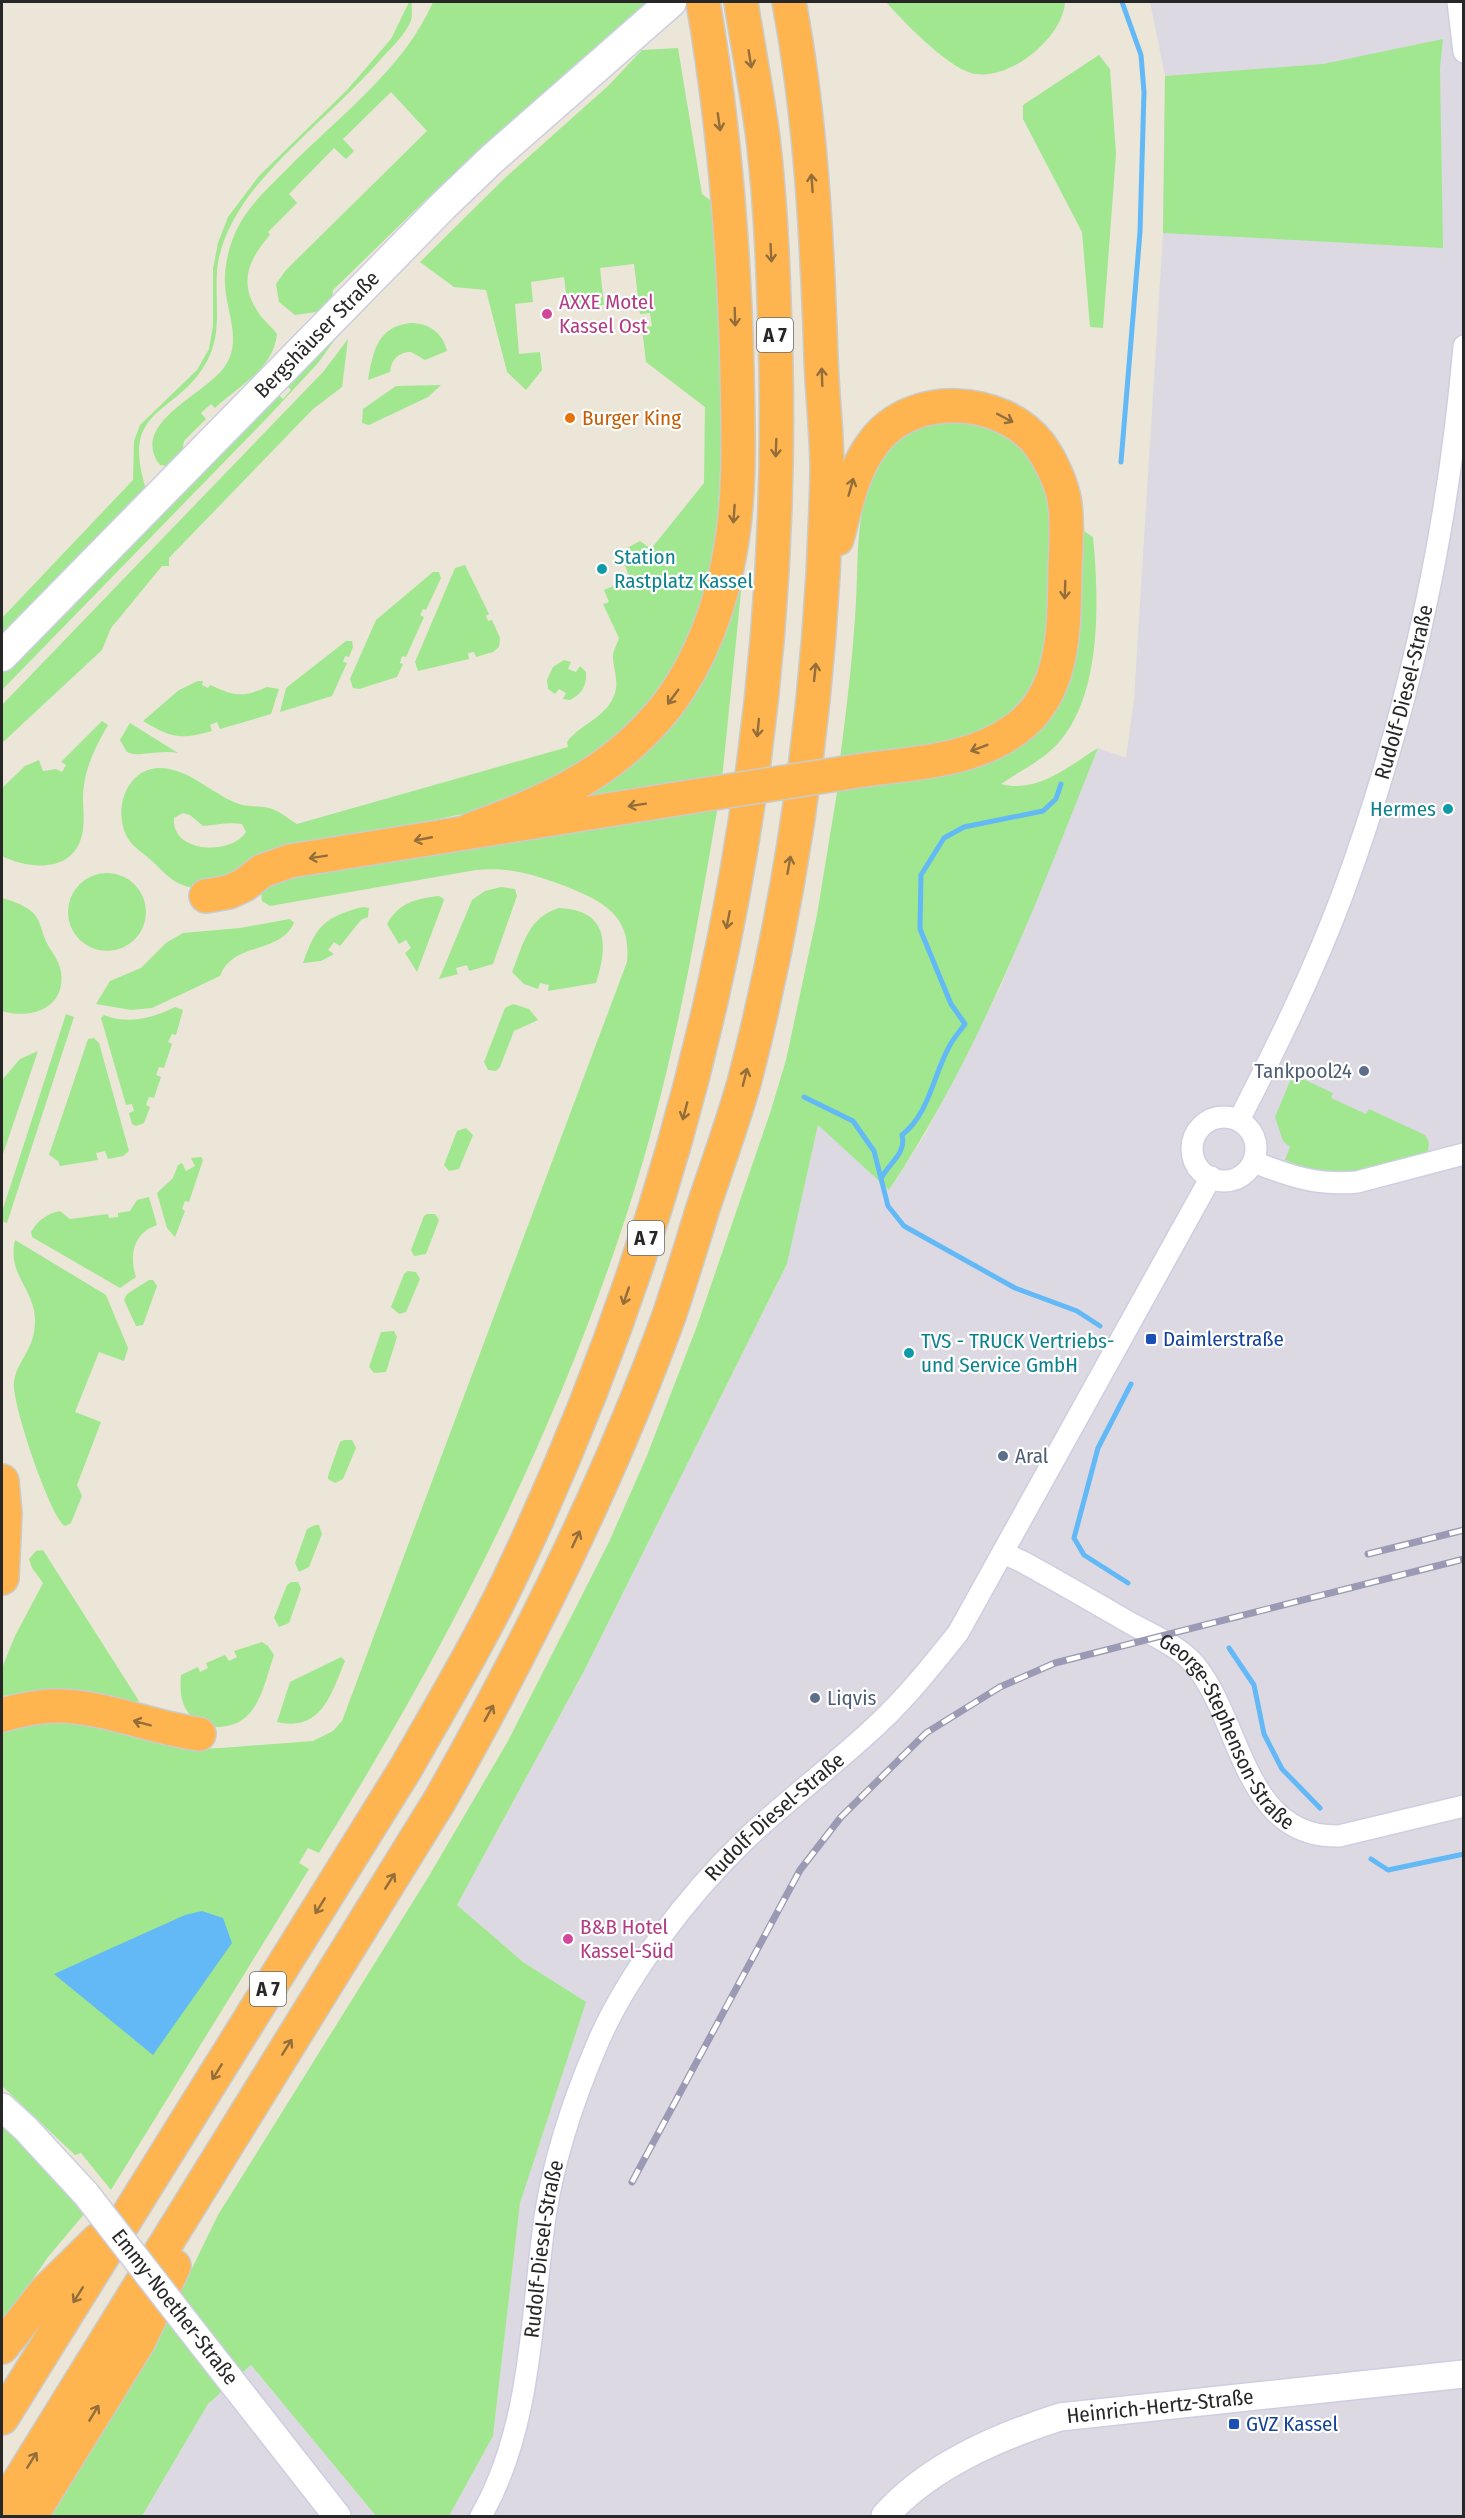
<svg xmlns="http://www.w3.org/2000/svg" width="1465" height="2518" font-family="'Fira Sans Condensed',sans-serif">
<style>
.industrial{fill:#ddd9e3}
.green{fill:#a0e78f;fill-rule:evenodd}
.water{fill:#62b9f6}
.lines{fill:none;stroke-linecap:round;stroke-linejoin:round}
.stream{stroke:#62b9f6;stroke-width:5}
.minor-casing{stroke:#cdcee2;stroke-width:24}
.tertiary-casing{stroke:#cdcee2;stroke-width:30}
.secondary-casing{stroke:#cdcee2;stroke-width:33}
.motorway-casing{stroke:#cbcbcb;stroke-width:36}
.minor{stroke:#fff;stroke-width:21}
.tertiary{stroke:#fff;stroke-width:27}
.secondary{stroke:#fff;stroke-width:30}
.motorway{stroke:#ffb54f;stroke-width:33}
.rail-casing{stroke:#9a9ab4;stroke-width:7}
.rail{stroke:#fff;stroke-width:4.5;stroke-dasharray:14;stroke-linecap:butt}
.tertiary-bridge-casing{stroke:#cdcee2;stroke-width:30;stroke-linecap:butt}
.motorway-bridge-casing{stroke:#cbcbcb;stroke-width:36;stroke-linecap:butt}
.tertiary-bridge{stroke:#fff;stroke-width:27}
.motorway-bridge{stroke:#ffb54f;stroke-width:33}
.oneway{stroke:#936e3b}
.hotel-dot{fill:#d1479c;stroke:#fff;stroke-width:2}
.food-dot{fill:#e8710a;stroke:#fff;stroke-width:2}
.culture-dot{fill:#0f9aa8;stroke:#fff;stroke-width:2}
.service-dot{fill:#5c6f8a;stroke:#fff;stroke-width:2}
.transit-dot{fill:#1a4fb4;stroke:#fff;stroke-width:2}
.labels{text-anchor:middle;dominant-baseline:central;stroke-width:4.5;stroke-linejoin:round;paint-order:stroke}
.shield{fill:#fff;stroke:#686868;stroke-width:1.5}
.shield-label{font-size:20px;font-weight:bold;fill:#272727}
.hotel-label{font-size:21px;fill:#b23c85;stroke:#fff;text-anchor:start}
.street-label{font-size:21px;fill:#272727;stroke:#fff}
.food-label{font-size:21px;fill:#c56008;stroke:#fff;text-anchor:start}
.culture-label{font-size:21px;fill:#0d838f;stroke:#fff;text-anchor:start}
.service-label{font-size:21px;fill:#4e5e75;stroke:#fff;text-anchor:start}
.transit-label{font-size:21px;fill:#164399;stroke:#fff;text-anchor:start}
</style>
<rect width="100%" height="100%" fill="#ebe6d7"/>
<path class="industrial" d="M1150,2H1463V2516H449L493,2436L520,2203L585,2002L523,1962L457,1905L584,1671L787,1264L818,1125L890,1189L926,1133L1001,986L1098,748L1126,758L1134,699L1163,233L1165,76Z
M251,2365L376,2516H142L208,2404Z"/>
<path class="green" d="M409,2H412C411,7 413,15 411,20C407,33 390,49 381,59C339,107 286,147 248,197C234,217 222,239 218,263C213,296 224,330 207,361C178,416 119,405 146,489L2,644V618L133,480L134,441L140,425L197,370L209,349L213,326V269L218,243L228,217L259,176L347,90L391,39Z
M433,2H647L439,187L333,290L332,300L316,312L295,315L279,302L276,284L286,270L427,131L391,92L343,139L354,151L346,159L334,148L289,194L297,203L268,232L270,235C249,259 238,282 258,312C263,320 271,326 277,334C273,370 239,385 215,408L211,404L201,413L206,419L184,441L181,459L168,466L160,465C128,423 207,394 225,366C243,340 225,310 225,282C224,266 230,243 237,229C248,206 269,187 287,169C337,118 404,69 433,2Z
M886,2H1065C1063,38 1008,83 971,73C945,65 904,22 886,2Z
M1443,39L1440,68L1443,248L1163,233L1165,76L1323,64Z
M678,48L702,194L714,203L722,420L717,541L710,587L667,687L594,762L478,811L364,834L198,888C176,887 168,876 153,862C144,853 133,848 127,837C111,806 130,761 169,769C192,773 213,793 234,802C246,808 257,805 269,808C278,810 289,819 297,824L568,747L567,742C581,723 607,718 615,693C619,679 613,670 613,656C613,651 617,644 619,638L603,604L609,602L604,590L630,579L620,552L640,541L651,549L704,483L705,407L646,362L642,328L652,326L650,313L640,314L634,264L600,268L604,305L568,309L564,277L531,282L533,302L515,304L519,354L540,352L542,370L526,390L507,372L486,290L454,287L420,262L505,178L608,86L642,50ZM183,813L190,815L203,826C217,825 228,822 242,824L246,832C231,856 171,853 174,818Z
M1099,55L1110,69L1116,154L1103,328L1090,327L1082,232L1023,119V105Z
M410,323C429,323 443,333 447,351L425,360L411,352C398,352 391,360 390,372L368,380C373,352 377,327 410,323Z
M341,331L318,363L267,418L2,690V671L253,418L255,420L279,395L283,399L291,390L288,387L302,373L300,369Z
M348,339L342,387L313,409L169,558V566H162L111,628L102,650L2,743V705L323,372Z
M441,385L428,397L369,425L362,423L363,409L396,386Z
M961,420L998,430L1020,445L1043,477L1053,523L1045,654L1026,700L1001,723L953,742L840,759C846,712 852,665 855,618C860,561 851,498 887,451C906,427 933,424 961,420Z
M1078,527L1093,537C1099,598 1102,692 1060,741C1043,761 1021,770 1001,784C1037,794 1069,766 1098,748C1038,899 980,1053 889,1190L818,1125L787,1264L584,1671L457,1905L523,1962L586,2002L520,2203L493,2436L449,2516H376L251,2365L208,2404L142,2516H51L110,2406L162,2330L218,2215L429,1876L508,1741L609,1542L646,1458L697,1326L771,1110L786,1060L817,915L838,786L1024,737Z
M465,565L489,614L486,616L488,621L492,620L500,638L499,647L493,652L476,657L474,652L468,653L469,659L418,671L415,662L455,568Z
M433,572H439L441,578L426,610L423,609L420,615L424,617L406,657L402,656L400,663L403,664L397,677L359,689L353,688L350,679L376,620Z
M735,572H743L722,779L586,799L583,792L602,780Z
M346,641H352L353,647L349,657L345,656L343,662L347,663L332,696L280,712L286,688Z
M564,660L571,662L568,669L576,672L580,666L586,672C587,686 582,694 570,700L563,699L566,693L559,689L555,694L548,689L547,680L553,667Z
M198,681H203L202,685L208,688L210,685C235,696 242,698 267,687L279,689L271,714L220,729L217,722L210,725L212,731C179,740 172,738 143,721L179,690Z
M102,721L108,725C97,744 87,763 84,785C81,801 86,819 82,835C73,874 28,869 2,856V788L25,766L39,760L43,771L56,769L62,772L66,765L61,762Z
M130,723L178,753C160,749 139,758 127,752L120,740Z
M718,805C695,941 671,1078 628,1210C553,1442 447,1647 319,1853L308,1848L299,1863L309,1869L111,2190L81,2153L75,2155L2,2086V1729L50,1722L76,1723L195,1749L221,1748L313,1741L333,1731L342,1721L627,962C632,914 601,900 562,885C532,874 509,867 476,870L270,906L262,901L261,893L268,880Z
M68 912a39 39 0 1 1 78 0a39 39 0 1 1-78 0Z
M501,887L515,889L517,896L493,964L469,971L467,965L456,968L458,974L439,979L472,900L485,891Z
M439,896L444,899L443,903L417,972L405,953L411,948L406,940L399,944L387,924C400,902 415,899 439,896Z
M2,898C12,901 22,904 31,911C40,918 41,929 45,939C50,951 59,959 61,972C66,1008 31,1020 2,1011Z
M363,907L369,908L368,917L361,920L340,946L334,942L328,950L334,954L321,961L303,963C316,926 324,917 363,907Z
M559,908C609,910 608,945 596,983L548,991L549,985L540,983L538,989L524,984L512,972C523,945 528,917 559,908Z
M290,919L294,923C279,955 233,941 220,976L152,1008L131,1010L96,1004L110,981L141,968L166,943L183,933L240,928Z
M513,1004L529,1009L538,1020L514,1031L500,1067L496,1071L488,1070L484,1062L505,1008Z
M175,1007L183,1010L176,1035L172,1034L168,1042L172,1044L164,1068L159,1067L156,1075L161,1077L154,1098L149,1097L146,1105L150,1107L144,1123L136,1126L132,1124L129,1113L134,1111L132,1104L126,1105L101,1018L104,1015C128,1025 153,1018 175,1007Z
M66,1014L74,1017L7,1223L2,1221V1212Z
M94,1038L99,1043L129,1151L123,1156L108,1159L105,1151L96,1153L98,1160L60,1166L58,1161L49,1155L88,1039Z
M38,1051L2,1157V1080L20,1059Z
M1291,1079H1303L1333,1093L1331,1098L1366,1114L1369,1109L1425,1135L1429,1142L1428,1152L1421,1157C1363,1172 1344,1184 1285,1160L1290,1147L1283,1141L1275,1117Z
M466,1128L473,1135L459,1169L449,1171L444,1165L457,1131Z
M201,1157L203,1160L189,1202L185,1201L182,1209L185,1211L175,1237L167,1228L157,1193L173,1178L178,1165L182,1163L186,1171L195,1166L191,1158Z
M149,1197L157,1225C133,1233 129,1256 136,1277L120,1288L32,1237L31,1232C38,1220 47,1214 60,1211L70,1219L108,1214L109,1218L118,1217V1213L130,1211L137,1200Z
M427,1214H435L439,1220L426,1254L414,1256L411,1250L424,1216Z
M15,1240L106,1295L128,1348L124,1361L99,1352L75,1412L101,1422L77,1485L82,1496L71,1523L65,1526C50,1517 11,1401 14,1382C17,1359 36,1350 35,1318C33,1287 7,1274 15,1240Z
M408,1271L416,1272L420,1279L406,1312L399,1314L391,1307L404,1274Z
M149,1280H153L157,1286L143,1325L136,1326L124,1300L127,1294Z
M394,1331L397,1337L386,1372L374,1373L369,1367L381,1332Z
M344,1440H352L356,1448L343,1479L335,1483L328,1479V1476L340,1442Z
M315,1525H319L322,1534L309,1567L299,1572L295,1563L307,1529Z
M43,1550L139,1701L132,1703L49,1691L2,1696V1668L15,1636L43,1583L32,1568L29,1559L36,1551Z
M291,1582H298L301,1589L289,1623L279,1627L274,1618L287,1585Z
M262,1642L268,1646L274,1655C267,1675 263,1699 248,1715C233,1731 200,1732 187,1711C180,1700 180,1688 181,1675L198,1667L200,1672L208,1668L206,1663L225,1655L229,1661L237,1657L234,1651Z
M341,1657L345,1661C331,1694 322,1732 277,1722L290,1682Z
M2,2123L45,2165L85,2213L48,2257L2,2324Z"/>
<path class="water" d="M202,1911L223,1918L232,1943L153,2055L54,1974L185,1915Z"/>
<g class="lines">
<path class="stream" d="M1121,462L1140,232L1144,92L1141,55L1122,2
M804,1097L853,1121L874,1151L888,1206L904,1226L1015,1288L1077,1311L1100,1326
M881,1179C888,1163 907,1154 902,1135C929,1114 933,1076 949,1047C953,1039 960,1031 965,1024L951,1004L920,929L921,875L944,838L964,827L1043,811L1056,799L1061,784
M1128,1583L1084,1555L1074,1538L1098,1448L1131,1384
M1229,1648L1254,1685L1264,1734L1282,1769L1320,1808
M1371,1859L1388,1870L1464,1854"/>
<g class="minor-casing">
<g id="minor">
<path d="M1458,2L1464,52"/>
<circle cx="1224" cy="1149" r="32"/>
<path id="s1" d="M1239,1120C1277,1046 1314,971 1343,893C1408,716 1448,533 1464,346"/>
<path d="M1254,1162C1289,1176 1319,1186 1357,1182L1464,1154"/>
<path id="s2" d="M1003,1553L1023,1562C1059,1582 1094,1602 1130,1623C1152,1635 1179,1646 1195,1665C1242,1722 1244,1839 1339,1836L1464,1806"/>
<path id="s3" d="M481,2516C532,2427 531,2317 545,2217C554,2158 573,2101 596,2047C626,1975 689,1894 745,1840C788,1799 836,1764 879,1723C908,1696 933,1664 958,1633L1211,1177"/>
</g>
</g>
<g class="tertiary-casing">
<g id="tertiary">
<path d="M2,2107L26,2129L86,2194"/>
<path d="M186,2323L337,2516"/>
<path id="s4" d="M885,2516C929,2466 998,2437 1060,2417L1464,2374"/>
</g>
</g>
<g class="secondary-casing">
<g id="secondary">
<path id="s5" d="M2,656L443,206L492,159L671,2"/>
</g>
</g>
<g class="motorway-casing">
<path id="motorway" d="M837,539C846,505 852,471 874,442C912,391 1001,396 1039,444C1050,459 1060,480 1064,498C1068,521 1066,546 1065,570C1064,625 1066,693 1016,729C973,761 915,763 864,770
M470,830C550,800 615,773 669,703C701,660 721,605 730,552C741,493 738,430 737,370C734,247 724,123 703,2
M206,896L229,892L244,885L262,871L290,861L695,796
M2,1481L5,1514L2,1578
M2,1715C20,1710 38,1706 57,1706C105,1706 151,1728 199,1734
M2,2347L46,2291L98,2240
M2,2418L406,1768C441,1706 478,1645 508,1582C690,1201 784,791 776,368C774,292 772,214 763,138C757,92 748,47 741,2
M2,2509L440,1800C528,1644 608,1484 669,1316C681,1280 692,1244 703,1208C717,1166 732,1125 744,1083C796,883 823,676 827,470C827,432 822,394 821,357C817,238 811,118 789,2
M31,2516L139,2341L174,2266"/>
</g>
<use href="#minor" class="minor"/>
<use href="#tertiary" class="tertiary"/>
<use href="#secondary" class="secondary"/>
<use href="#motorway" class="motorway"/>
<g class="rail-casing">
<path id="rail" d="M1368,1554L1464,1530
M632,2182L800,1870L841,1817L926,1733L1000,1687L1055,1663L1464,1559"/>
</g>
<use href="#rail" class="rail"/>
<g class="tertiary-bridge-casing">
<path id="tertiary-bridge" d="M86,2194L186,2323"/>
</g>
<g class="motorway-bridge-casing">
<path id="motorway-bridge" d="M695,796L864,770"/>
</g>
<use href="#tertiary-bridge" class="tertiary-bridge"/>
<use href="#motorway-bridge" class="motorway-bridge"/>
</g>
<defs><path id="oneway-shaft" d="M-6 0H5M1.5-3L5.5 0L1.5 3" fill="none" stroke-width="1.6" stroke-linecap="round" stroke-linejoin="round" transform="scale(1.5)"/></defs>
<g class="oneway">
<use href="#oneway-shaft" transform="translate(750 59) rotate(81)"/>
<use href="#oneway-shaft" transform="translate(719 122) rotate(82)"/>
<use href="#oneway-shaft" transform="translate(812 183) rotate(-94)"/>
<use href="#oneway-shaft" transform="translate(771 253) rotate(87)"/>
<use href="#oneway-shaft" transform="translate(735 317) rotate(88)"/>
<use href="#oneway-shaft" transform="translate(822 377) rotate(-92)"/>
<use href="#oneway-shaft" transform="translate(1005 418) rotate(28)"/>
<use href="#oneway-shaft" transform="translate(776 448) rotate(92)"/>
<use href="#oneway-shaft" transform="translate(851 487) rotate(-74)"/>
<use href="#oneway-shaft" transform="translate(734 514) rotate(94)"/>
<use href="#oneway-shaft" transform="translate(1065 590) rotate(92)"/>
<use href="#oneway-shaft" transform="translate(815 672) rotate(-84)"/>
<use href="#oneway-shaft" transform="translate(673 697) rotate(126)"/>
<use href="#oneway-shaft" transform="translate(758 728) rotate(96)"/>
<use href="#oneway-shaft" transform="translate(979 748) rotate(159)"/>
<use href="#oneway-shaft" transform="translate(637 805) rotate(171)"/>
<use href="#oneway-shaft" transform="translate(423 839) rotate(169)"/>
<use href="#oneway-shaft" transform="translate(318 857) rotate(171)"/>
<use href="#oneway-shaft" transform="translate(789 865) rotate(-80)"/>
<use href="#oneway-shaft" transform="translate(728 920) rotate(101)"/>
<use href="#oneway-shaft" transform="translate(745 1077) rotate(-76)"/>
<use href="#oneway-shaft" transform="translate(685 1111) rotate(105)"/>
<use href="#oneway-shaft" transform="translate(626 1296) rotate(109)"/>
<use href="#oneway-shaft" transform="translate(576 1539) rotate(-65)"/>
<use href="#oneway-shaft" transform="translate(489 1713) rotate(-61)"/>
<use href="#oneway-shaft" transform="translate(142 1723) rotate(-165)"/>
<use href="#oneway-shaft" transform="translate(390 1881) rotate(-58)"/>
<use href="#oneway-shaft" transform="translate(320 1906) rotate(122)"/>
<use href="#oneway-shaft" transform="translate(287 2047) rotate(-58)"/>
<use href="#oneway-shaft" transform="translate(217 2072) rotate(122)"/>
<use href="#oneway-shaft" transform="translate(78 2295) rotate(122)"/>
<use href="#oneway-shaft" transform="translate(94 2413) rotate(-59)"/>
<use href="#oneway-shaft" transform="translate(32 2460) rotate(-58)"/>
</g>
<g class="hotel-dot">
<circle cx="547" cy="314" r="6"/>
<circle cx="568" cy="1939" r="6"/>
</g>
<circle class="food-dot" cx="570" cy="418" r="6"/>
<g class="culture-dot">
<circle cx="602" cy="569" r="6"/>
<circle cx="1448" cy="809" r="6"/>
<circle cx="909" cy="1353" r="6"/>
</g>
<g class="service-dot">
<circle cx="1364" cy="1071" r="6"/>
<circle cx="1003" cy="1456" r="6"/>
<circle cx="815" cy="1698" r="6"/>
</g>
<g class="transit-dot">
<rect x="1145" y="1333" width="12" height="12" rx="3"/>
<rect x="1228" y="2418" width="12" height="12" rx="3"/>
</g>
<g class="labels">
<g class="shield">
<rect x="757" y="318" width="36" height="34" rx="4.5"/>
<rect x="628" y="1221" width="36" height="34" rx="4.5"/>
<rect x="250" y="1972" width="36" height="34" rx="4.5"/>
</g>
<g class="shield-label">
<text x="775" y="335">A 7</text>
<text x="646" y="1238">A 7</text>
<text x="268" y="1989">A 7</text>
</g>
<g class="hotel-label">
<text x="559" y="302">AXXE Motel<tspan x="559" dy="24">Kassel Ost</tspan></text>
<text x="580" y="1927">B&amp;B Hotel<tspan x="580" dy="24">Kassel-Süd</tspan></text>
</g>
<g class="street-label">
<text stroke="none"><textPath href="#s5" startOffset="450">Bergshäuser Straße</textPath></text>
<text stroke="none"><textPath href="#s1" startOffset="460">Rudolf-Diesel-Straße</textPath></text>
<text stroke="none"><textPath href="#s2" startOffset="296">George-Stephenson-Straße</textPath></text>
<text stroke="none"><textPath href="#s3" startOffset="780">Rudolf-Diesel-Straße</textPath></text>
<text stroke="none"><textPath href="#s3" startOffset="276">Rudolf-Diesel-Straße</textPath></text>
<text transform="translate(175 2307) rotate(52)">Emmy-Noether-Straße</text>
<text stroke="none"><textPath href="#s4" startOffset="304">Heinrich-Hertz-Straße</textPath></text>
</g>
<g class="food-label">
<text x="582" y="418">Burger King</text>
</g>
<g class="culture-label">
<text x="614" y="557">Station<tspan x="614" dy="24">Rastplatz Kassel</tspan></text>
<text x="1436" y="809" text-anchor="end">Hermes</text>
<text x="921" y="1341">TVS - TRUCK Vertriebs-<tspan x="921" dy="24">und Service GmbH</tspan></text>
</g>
<g class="service-label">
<text x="1352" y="1071" text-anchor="end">Tankpool24</text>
<text x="1015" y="1456">Aral</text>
<text x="827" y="1698">Liqvis</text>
</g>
<g class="transit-label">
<text x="1163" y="1339">Daimlerstraße</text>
<text x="1246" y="2424">GVZ Kassel</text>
</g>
</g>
<rect width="1465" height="2518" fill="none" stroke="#272727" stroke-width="6"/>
</svg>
